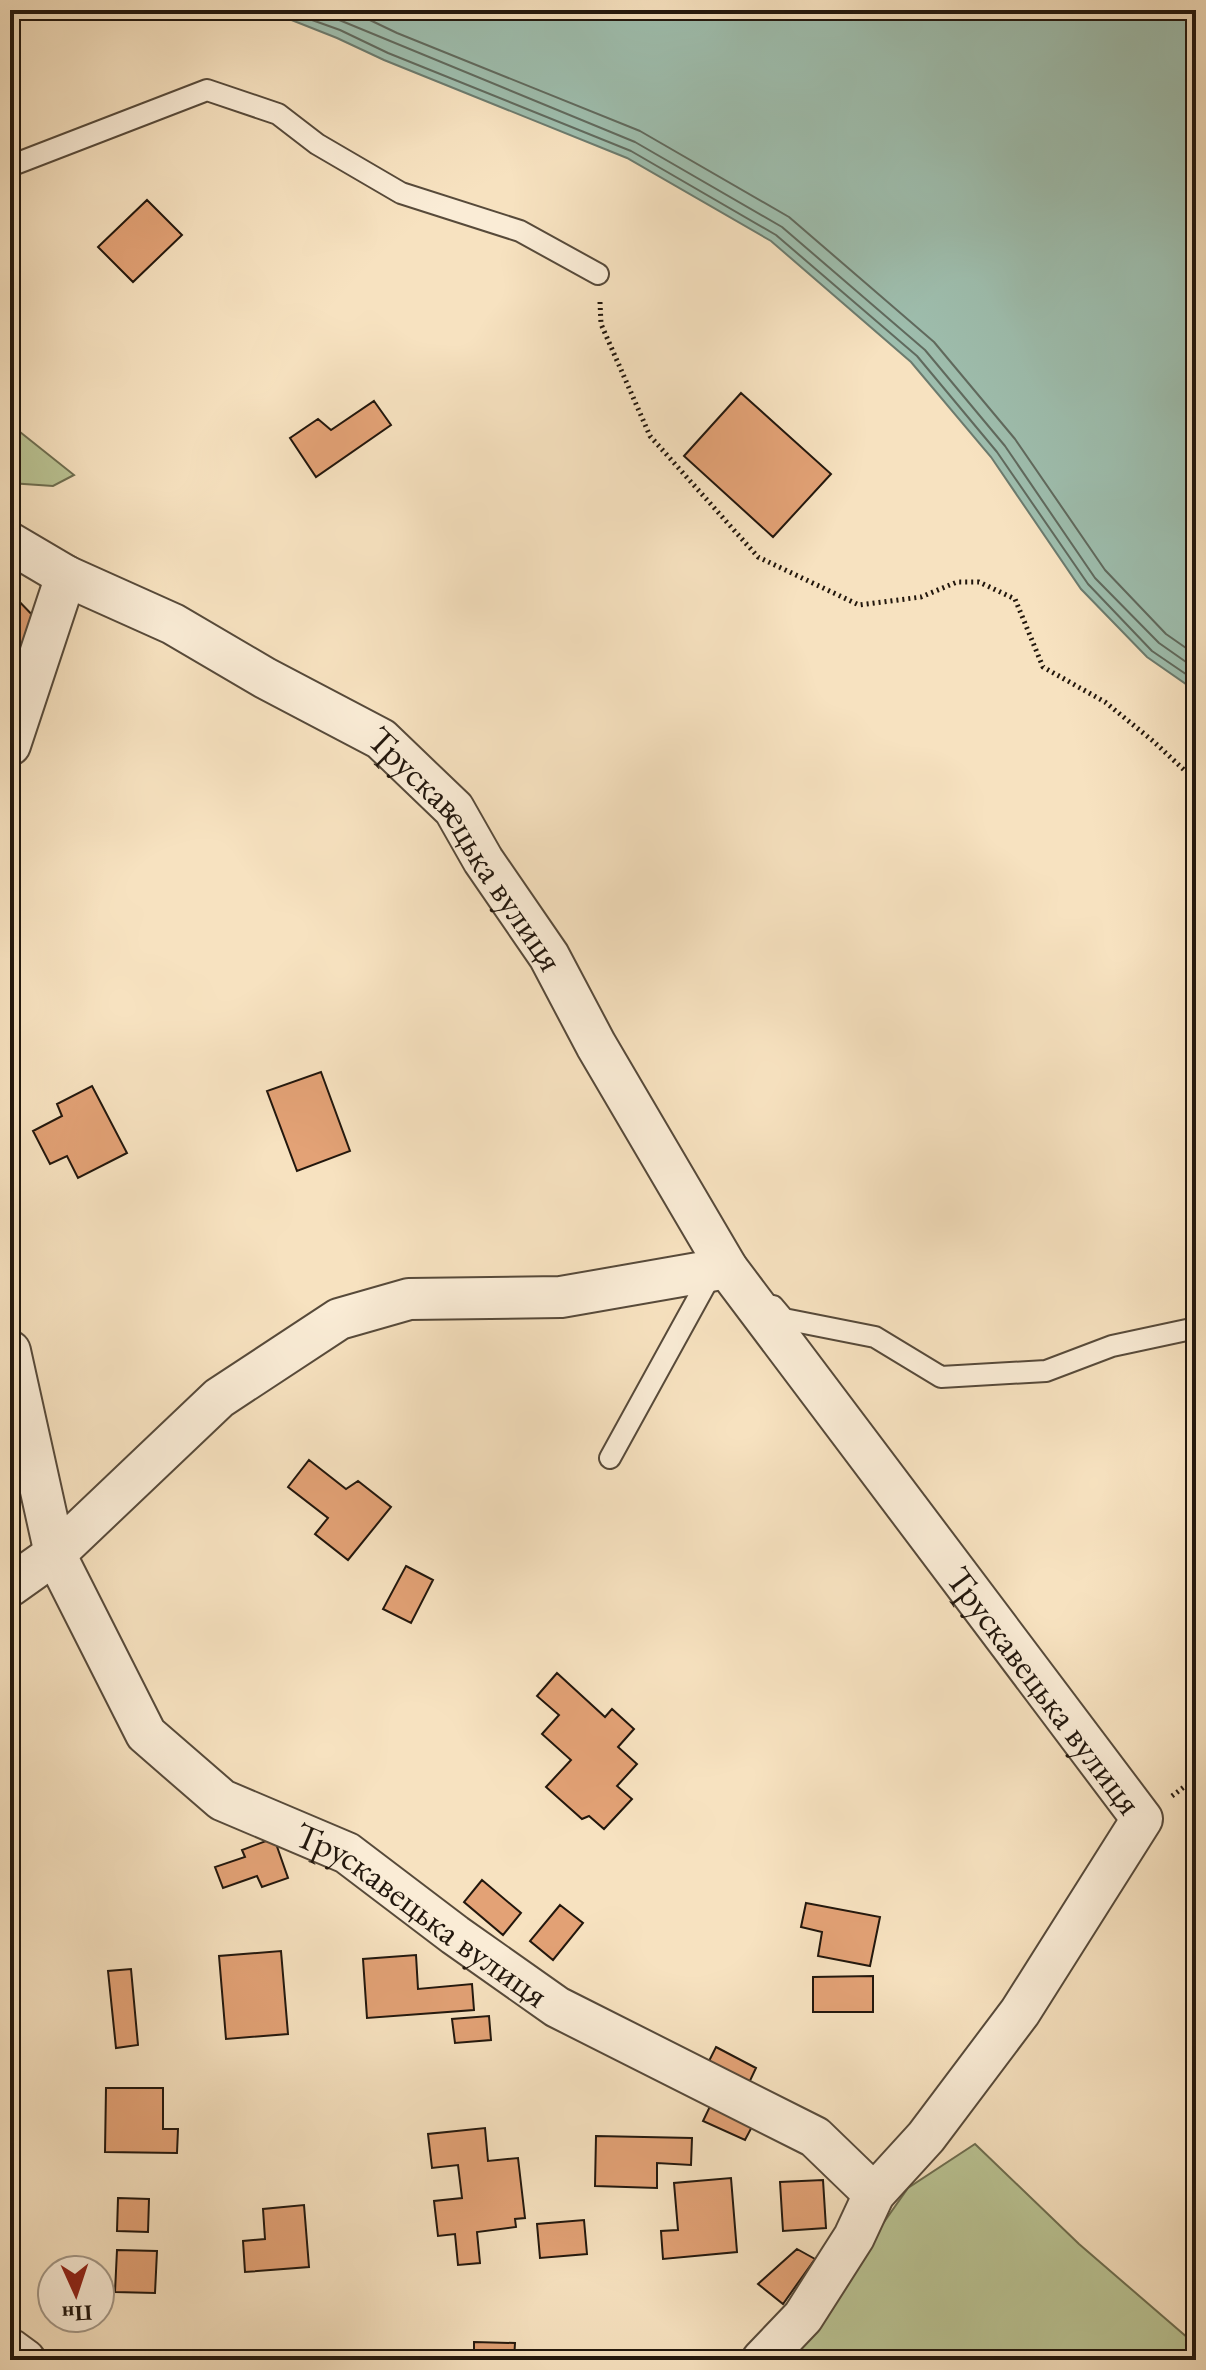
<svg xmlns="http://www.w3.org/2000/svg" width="1206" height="2370" font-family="'EB Garamond',serif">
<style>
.green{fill:#bac494;stroke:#6e6e50;stroke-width:2}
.water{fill:#9ebeae;stroke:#6c7b6e;stroke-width:2}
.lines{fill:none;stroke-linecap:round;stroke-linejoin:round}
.shore{stroke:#606a5e;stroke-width:2}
.building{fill:#e3a276;stroke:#22170d;stroke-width:2}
.lane-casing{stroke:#574a3a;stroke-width:24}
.street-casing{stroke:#574a3a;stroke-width:44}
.path{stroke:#22170d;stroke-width:5;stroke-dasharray:2 4;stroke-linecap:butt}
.lane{stroke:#faecd6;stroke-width:20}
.street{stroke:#faecd6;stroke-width:40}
.labels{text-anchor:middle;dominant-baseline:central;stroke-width:7;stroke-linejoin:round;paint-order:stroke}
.street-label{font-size:36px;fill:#22170d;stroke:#faecd6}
</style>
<rect width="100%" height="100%" fill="#f7e2c0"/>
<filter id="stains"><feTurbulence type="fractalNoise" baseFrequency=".0025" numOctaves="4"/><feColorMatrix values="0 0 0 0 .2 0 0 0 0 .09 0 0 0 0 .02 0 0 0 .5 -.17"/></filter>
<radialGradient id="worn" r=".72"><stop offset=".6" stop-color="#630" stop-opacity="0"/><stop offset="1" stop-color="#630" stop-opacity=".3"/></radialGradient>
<path class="green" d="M10,424L74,475L53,486L10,483Z
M975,2144L1079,2244L1196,2345V2360H798L794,2350L908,2188Z"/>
<path class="water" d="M253,10H1196V691L1147,657L1081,589L991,457L911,362L771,241L627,158L384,60L337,38L289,19Z"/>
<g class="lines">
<path class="shore" d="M284,10L340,30L388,53L631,151L776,235L917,356L997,452L1088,584L1152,651L1196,681
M315,10L635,142L782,227L925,350L1005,446L1095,578L1159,643L1196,669
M349,10L397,33L640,131L789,217L934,342L1015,439L1105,570L1166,634L1196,655"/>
</g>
<path class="building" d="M147,200L182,235L133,282L98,247Z
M741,393L831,474L773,537L684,456Z
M374,401L391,425L316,477L290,438L318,419L331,430Z
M10,592L43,626L20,649L10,638Z
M321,1072L350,1151L297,1171L267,1091Z
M92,1086L127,1153L78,1178L67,1156L50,1164L33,1131L62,1116L57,1104Z
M309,1460L346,1489L358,1481L391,1507L348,1560L315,1534L328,1518L288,1487Z
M406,1566L433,1580L411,1623L383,1609Z
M557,1673L605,1717L612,1709L634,1729L618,1747L637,1764L617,1786L632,1799L604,1829L589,1816L582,1819L546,1787L571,1760L542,1734L559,1715L537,1696Z
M274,1838L288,1878L262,1887L257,1876L223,1888L215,1867L245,1857L242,1850Z
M482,1880L521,1913L503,1935L464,1902Z
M806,1903L880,1917L870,1966L818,1956L822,1932L801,1927Z
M560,1905L583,1923L553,1960L530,1941Z
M281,1951L288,2034L226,2039L219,1956Z
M416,1955L418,1989L472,1984L474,2010L367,2018L363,1959Z
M131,1969L138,2045L116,2048L108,1971Z
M873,1976V2012H813V1977Z
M489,2016L491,2040L455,2043L452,2019Z
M716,2047L756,2068L748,2085L707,2065Z
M106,2088H163V2129H178L177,2153L105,2152Z
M713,2100L755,2121L745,2140L703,2121Z
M485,2128L488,2161L518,2158L525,2218L515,2219L516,2227L477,2232L480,2263L458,2265L455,2234L438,2236L434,2201L462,2198L458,2165L432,2168L428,2134Z
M596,2136L692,2138L691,2165L657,2163V2188L595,2186Z
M731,2178L737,2252L663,2259L661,2231L678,2230L674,2183Z
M823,2180L826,2228L783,2231L780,2182Z
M118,2198L149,2199L148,2232L117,2231Z
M304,2205L309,2267L245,2272L243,2241L265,2239L263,2209Z
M584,2220L587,2254L540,2258L537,2224Z
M797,2249L815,2259L783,2304L758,2284Z
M117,2250L157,2251L155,2293L115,2292Z
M474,2342L515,2343L514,2360H474Z"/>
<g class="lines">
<g class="lane-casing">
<path id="lane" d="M10,166L207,90L278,114L317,144L401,193L520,231L598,274
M773,1306L784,1319L875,1337L941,1377L1046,1371L1112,1346L1196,1328
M610,1458L713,1271"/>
</g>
<g class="street-casing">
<g id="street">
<path id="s1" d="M10,543L66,576L173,624L265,678L381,739L454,809L483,860L549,956L596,1045L727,1268L1142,1819L1020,2012L926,2137L874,2194L854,2237L803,2317L762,2360"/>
<path d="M10,745L66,576"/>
<path id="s2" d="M10,1351L55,1554L146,1734L222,1800L347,1853L455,1935L557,2007L815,2137L874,2194"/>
<path d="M10,1586L55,1554L219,1398L339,1319L409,1299L561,1297L727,1268"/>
<path d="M10,2349L25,2360"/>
</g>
</g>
<path class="path" d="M600,302L601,324L650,436L758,557L859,605L921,597L957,582H979L1015,599L1043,667L1105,702L1153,741L1196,781
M1172,1796L1196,1778"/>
<use href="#lane" class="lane"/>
<use href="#street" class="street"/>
</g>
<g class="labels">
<g class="street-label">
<text stroke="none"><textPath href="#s1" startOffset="560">Трускавецька вулиця</textPath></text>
<text stroke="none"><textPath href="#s1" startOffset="1584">Трускавецька вулиця</textPath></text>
<text stroke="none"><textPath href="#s2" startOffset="742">Трускавецька вулиця</textPath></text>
</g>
</g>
<rect width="1206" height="2370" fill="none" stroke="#f7e2c0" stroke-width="40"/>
<rect x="12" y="12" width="1182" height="2346" fill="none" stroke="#22170d" stroke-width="4"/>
<rect x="20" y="20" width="1166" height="2330" fill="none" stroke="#22170d" stroke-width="2"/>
<g transform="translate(76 2294) rotate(177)"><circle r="38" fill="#faecd6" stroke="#a49786" stroke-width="2"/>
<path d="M0-6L14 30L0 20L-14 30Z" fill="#8f2418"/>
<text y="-12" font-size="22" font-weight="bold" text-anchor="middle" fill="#22170d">Пн</text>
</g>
<rect width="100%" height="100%" filter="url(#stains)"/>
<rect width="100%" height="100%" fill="url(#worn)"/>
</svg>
